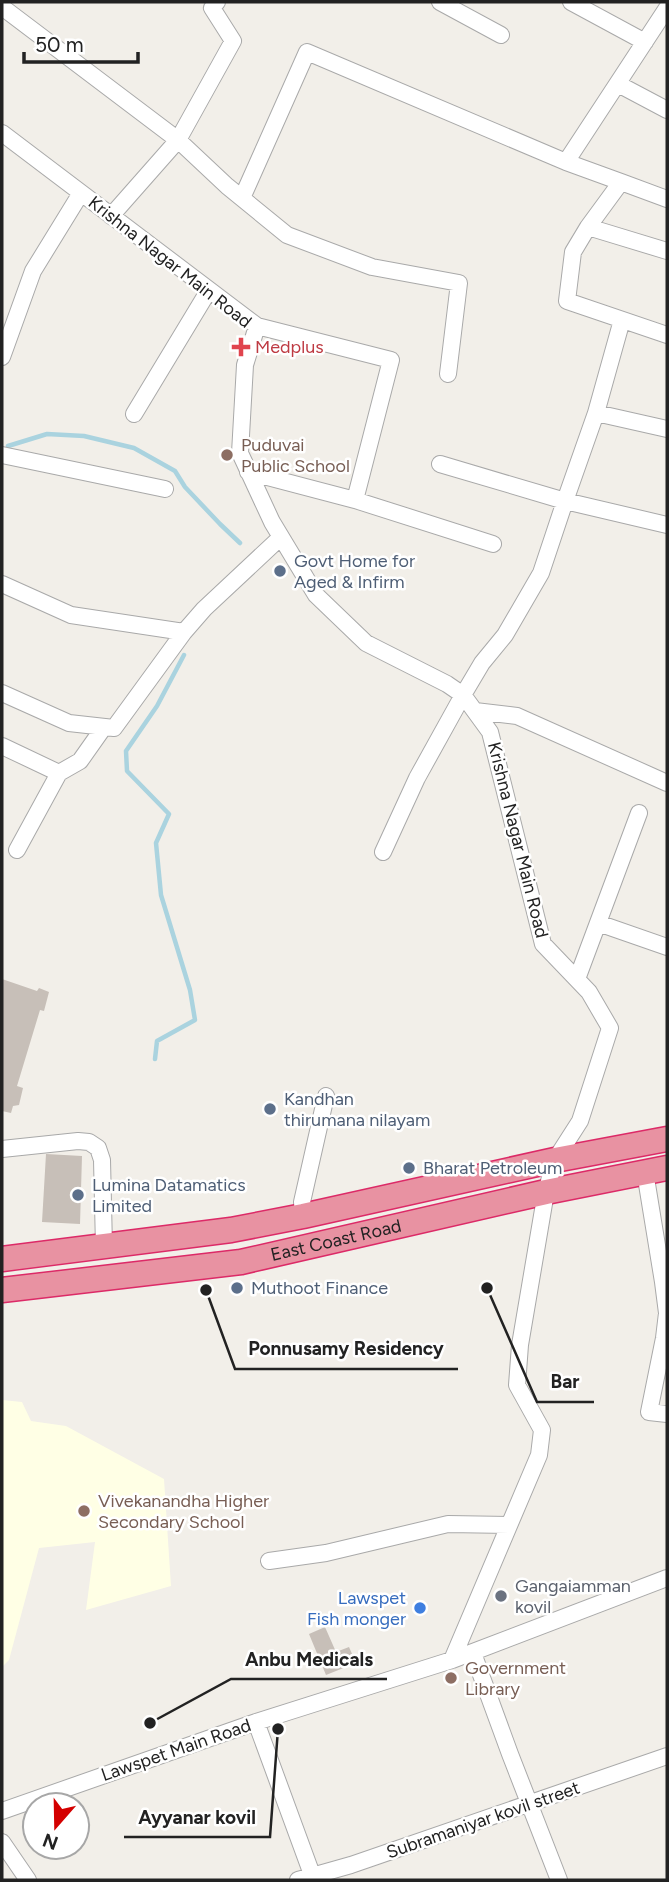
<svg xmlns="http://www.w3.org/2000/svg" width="669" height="1882" font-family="Figtree,sans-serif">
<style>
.education{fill:#ffffe5}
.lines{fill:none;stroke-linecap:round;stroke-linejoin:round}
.stream{stroke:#aad3df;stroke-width:4.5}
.building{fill:#c7bfb8}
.minor-casing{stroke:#a9a9a9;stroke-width:18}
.highway-casing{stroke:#dc2a67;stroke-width:27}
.minor{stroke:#fff;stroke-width:16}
.highway{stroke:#e892a2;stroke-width:24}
.health-dot{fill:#e0444e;stroke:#fff;stroke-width:2.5}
.education-dot{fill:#8d6e63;stroke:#fff;stroke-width:2.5}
.service-dot{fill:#5c6f8a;stroke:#fff;stroke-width:2.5}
.worship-dot{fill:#6b7280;stroke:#fff;stroke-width:2.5}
.shop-dot{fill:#3f7fe0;stroke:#fff;stroke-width:2.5}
.labels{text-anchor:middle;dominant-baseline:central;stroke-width:5;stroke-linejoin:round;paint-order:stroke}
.street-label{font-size:18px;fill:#222;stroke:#fff}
.health-label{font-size:18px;fill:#be3a42;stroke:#fff;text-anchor:start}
.education-label{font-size:18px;fill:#785e54;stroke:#fff;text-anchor:start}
.service-label{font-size:18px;fill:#4e5e75;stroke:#fff;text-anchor:start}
.worship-label{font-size:18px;fill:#5b616d;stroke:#fff;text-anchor:start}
.shop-label{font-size:18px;fill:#366cbe;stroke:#fff;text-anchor:end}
.leader{fill:none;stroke:#222;stroke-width:2.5}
.callout-dot{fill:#222;stroke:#fff;stroke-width:2.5}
.callout-label{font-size:19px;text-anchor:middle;font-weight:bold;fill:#222;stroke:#fff;stroke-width:5;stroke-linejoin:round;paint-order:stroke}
</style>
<rect width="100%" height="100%" fill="#f2efe9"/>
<path class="education" d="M2,1400L22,1402L31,1421L66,1426L164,1479L171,1586L86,1610L95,1542L39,1548L9,1660L2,1667Z"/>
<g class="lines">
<path class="stream" d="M8,446L47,434L84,436L134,448L175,471L185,487L220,524L240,543
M155,1059L157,1041L195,1020L190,990L161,895L156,843L169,814L127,771L126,751L157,706L184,655"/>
</g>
<path class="building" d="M2,979L37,991L39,988L49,992L44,1011L40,1010L17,1086L23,1088L19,1105L13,1106L11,1113L2,1111Z
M46,1154L82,1156L80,1224L42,1222Z
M325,1627L336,1652L349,1647L356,1663L326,1675L309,1634Z"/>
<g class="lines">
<g class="minor-casing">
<path id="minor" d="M440,2L501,35
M571,2L645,42
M2,7L178,140L227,186L287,235L372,267L459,283L448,374
M618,84L667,110
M2,133L257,326L245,365L240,453L272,522L316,595L366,643L447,684L463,695L490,732L543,944L589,992L610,1028L580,1121L555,1160L546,1192L520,1345L517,1385L542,1430L539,1455L452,1660
M566,162L621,182L588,227L573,252L567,301L667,335
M621,182L667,199
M242,198L307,52L566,162L667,8
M111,216L178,140L233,41L212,8L217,2
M588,227L667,251
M622,320L596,413L565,501L667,525
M2,357L33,271L81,193
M596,413L667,429
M134,414L209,290
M2,455L165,489
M248,472L355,500L391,360L257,326
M355,500L493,544
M2,584L71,615L184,632
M2,693L69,723L114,728L184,632L204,609L281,537
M475,711L517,716L667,783
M2,746L59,773L80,761L104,727
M17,850L59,773
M383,852L417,778L463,695L482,663L505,635L541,573L565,501L440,464
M598,923L667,947
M577,979L639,813
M2,1149L78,1141L89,1142L98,1148L102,1160L104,1247
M645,1172L663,1282L667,1313L664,1338L649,1412L667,1414
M303,1216L302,1202L326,1096
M269,1561L326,1553L448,1524L509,1525
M473,1653L510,1754L559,1880
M256,1722L314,1880
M2,1811L256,1722L452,1660L667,1578
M2,1842L28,1880
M298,1880L351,1865L667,1756"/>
</g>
<g class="highway-casing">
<g id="highway">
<path d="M2,1259L231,1230L303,1216L555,1160L667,1139"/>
<path id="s1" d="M2,1290L241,1262L546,1192L667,1168"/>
</g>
</g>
<use href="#minor" class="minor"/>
<use href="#highway" class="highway"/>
</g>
<path class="health-dot" d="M237.5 336.5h7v7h7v7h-7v7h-7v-7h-7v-7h7z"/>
<g class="education-dot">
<circle cx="227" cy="455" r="7"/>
<circle cx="84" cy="1511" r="7"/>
<circle cx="451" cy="1678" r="7"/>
</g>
<g class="service-dot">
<circle cx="280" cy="571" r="7"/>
<circle cx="270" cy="1109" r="7"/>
<circle cx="409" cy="1168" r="7"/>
<circle cx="78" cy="1195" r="7"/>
<circle cx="237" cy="1288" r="7"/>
</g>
<circle class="worship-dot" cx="501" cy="1596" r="7"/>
<circle class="shop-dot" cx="420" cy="1608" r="7"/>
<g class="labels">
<g class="street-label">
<text transform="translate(170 262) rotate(38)">Krishna Nagar Main Road</text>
<text transform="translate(518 840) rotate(76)">Krishna Nagar Main Road</text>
<text stroke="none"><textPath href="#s1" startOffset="338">East Coast Road</textPath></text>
<text transform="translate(176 1750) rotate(-19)">Lawspet Main Road</text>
<text transform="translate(483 1820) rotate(-19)">Subramaniyar kovil street</text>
</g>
<g class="health-label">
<text x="255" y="347">Medplus</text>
</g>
<g class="education-label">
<text x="241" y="445">Puduvai<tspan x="241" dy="21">Public School</tspan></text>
<text x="98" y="1501">Vivekanandha Higher<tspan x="98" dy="21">Secondary School</tspan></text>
<text x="465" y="1668">Government<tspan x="465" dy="21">Library</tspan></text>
</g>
<g class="service-label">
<text x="294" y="561">Govt Home for<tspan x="294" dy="21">Aged &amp; Infirm</tspan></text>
<text x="284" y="1099">Kandhan<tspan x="284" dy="21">thirumana nilayam</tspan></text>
<text x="423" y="1168">Bharat Petroleum</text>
<text x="92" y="1185">Lumina Datamatics<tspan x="92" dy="21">Limited</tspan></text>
<text x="251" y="1288">Muthoot Finance</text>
</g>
<g class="worship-label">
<text x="515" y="1586">Gangaiamman<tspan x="515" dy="21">kovil</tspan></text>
</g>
<g class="shop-label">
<text x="406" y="1598">Lawspet<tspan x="406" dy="21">Fish monger</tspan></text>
</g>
</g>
<path class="leader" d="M206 1290L235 1369H458M487 1288L537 1402H594M150 1723L231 1679H387M278 1729L270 1837H124"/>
<g class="callout-dot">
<circle cx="206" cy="1290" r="7"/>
<circle cx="487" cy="1288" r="7"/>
<circle cx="150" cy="1723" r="7"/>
<circle cx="278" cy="1729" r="7"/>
</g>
<g class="callout-label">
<text x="346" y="1355">Ponnusamy Residency</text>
<text x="565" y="1388">Bar</text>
<text x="309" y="1666">Anbu Medicals</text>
<text x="197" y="1824">Ayyanar kovil</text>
</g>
<rect width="669" height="1882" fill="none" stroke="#222222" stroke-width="7"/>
<g transform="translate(56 1826) rotate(200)"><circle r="33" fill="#ffffff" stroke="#a7a7a7" stroke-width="2"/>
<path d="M0-5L12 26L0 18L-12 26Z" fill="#d40000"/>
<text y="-10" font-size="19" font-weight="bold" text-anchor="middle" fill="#222222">N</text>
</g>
<path d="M24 52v10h114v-10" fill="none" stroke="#222222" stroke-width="3.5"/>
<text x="35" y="52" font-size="21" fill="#222222" stroke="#ffffff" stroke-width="5" paint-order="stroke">50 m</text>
</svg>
